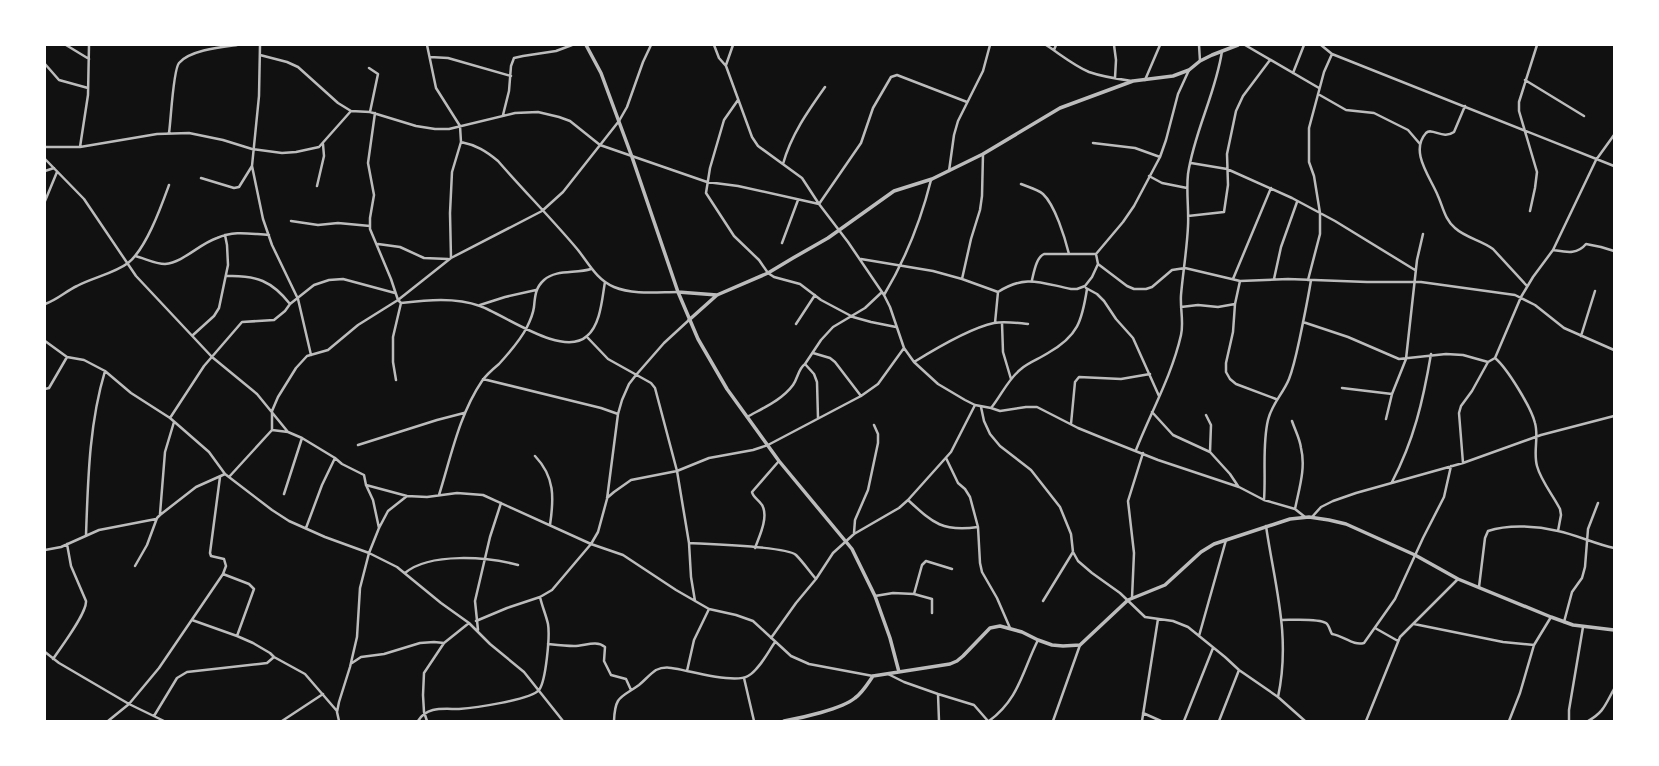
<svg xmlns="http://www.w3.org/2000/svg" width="1659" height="766" font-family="'Nunito Sans',sans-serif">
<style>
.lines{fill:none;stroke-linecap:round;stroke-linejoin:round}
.minor{stroke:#bcbcbc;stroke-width:2.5}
.tertiary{stroke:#bcbcbc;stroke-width:3.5}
</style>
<rect width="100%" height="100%" fill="#111"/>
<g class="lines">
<path class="minor" d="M66,45L89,59
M260,45L259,96L252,166L263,219L272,245L298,299L311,355
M427,45L436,88L460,126L461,142L452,172L450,213L451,258
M714,45L719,58L726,66L752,137L758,146L802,178L819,204L848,242L884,295L890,307L904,348L914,362L938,384L965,400L975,405L991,408C1001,396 1008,379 1021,369C1029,362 1039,359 1048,353C1078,336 1082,321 1087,289
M1046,45C1060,54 1073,65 1089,72C1103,77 1118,79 1132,81
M1114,45L1116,60L1115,78
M1199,45L1200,61
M1245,45L1319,88
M1321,45L1332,54L1614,166
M1054,50L1056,45
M260,55L287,62L298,67L338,103L351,111L370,112L416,126L435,129H449L515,113L538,112L559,117L570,121L600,145L707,182L738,186L819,204L861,143L873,108L891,77L897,75L967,102
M430,57L448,58L511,76
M45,64L59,80L88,88
M726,65L733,45
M369,68L378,74L370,112
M1293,73L1304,45
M1145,80L1160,45
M1525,80L1584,116
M1318,94L1346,110L1374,113L1408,130L1420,144
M738,100L724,120L710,168L706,193L734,236L759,260L768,273L774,277L800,284L821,300L853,317L871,322L896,327
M1465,106L1454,132C1443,140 1432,127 1426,133C1409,152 1431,178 1438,196C1443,207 1445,220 1455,228C1466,238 1481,240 1493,249L1527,286
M375,113L368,163L374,195L370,218V229L391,279L398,300L401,303C427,300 455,297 480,306C505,315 563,358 587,336C601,324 602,298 605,282
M503,115L509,91L511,66L514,58L523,56L556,51L572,45
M169,133C171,120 173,70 179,63C190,50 222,47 237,45
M461,142C476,145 486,151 498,161C524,191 553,220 578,250C589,264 597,280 614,287C633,295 658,292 678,292
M1093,143L1135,148L1160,157
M45,147H80L157,134L189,133L223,140L252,149L282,153L296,152L319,147L351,111
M80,147L88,95L89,45
M45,159L84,199L136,276L212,357L257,394L288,432
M1191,163L1227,169L1292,198L1335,221L1415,270
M783,164C791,135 808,111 825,87
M45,171L54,168
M949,171L954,135L958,121L983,71L990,45
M1149,176L1162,183L1187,188
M201,178L234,188L239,187L252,166
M1021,184C1028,187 1037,189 1043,194C1055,205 1065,238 1069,254
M317,186L324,156L323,144
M45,201L57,172
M1530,211L1535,188L1537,172L1519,111V102L1537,45
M1188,216L1224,212L1228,185L1227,154L1236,111L1243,96L1270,60
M291,221L318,225L338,223L370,226
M782,243L798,200
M378,244L400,247L424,258L448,259
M1553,250C1566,252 1577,255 1586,244L1601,247L1614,251
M135,256C144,258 155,264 165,264C184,262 199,244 217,238C235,230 250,234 269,235
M861,259L933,271L962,279L998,292C1026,274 1041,283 1071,289H1077L1085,286L1092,277L1098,264L1096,254L1123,222L1134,206L1160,157L1166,140L1178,94L1189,70
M1098,264L1127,286L1134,289H1146L1152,287L1172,270L1185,268L1240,281L1288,279L1367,282H1421L1515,295L1535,305L1564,328L1614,350
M227,276C256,275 272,281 290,304
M962,279L971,239L980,210L982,196L983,154
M1233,279L1271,188
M1274,279L1281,247L1297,202
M1032,280C1034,272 1036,258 1044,254H1096
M1308,280L1320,234V213L1314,176L1309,162V128L1324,72L1332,54
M1240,281L1235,304L1233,332L1226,363V372L1230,379L1236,384L1276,399
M1086,288L1097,294L1104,301L1116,319L1133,338L1159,396
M884,295C905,260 921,220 931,180
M45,304C57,300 66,291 77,286C92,278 115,273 128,263C146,249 161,207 169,185
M480,305L505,297L536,290
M1181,307L1198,305L1218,307L1235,304
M1303,322L1348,337L1399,359L1446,354L1463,355L1488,362
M995,323L998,292
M1002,323L1003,352L1011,379
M796,324L815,295
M193,335L214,316L219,308L228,265L227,245L225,235
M1581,336L1595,291
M587,337L608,359L651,383L655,388L677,471L689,543L691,577L695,601
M45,341L67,357L84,360L105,371L131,393L170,418L209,452L225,474L272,510L289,521L325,537L369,553L397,567L441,603L469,623L490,644L524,672L563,721
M813,353L830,358L835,362L861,396
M1495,358C1507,368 1531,407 1535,423C1539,437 1533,452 1537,466C1541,481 1553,495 1560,509L1561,515L1558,531
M914,362C935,349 970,328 994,323C1005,321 1017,323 1028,324
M805,364L814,374L817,382L818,418
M483,379L601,408L618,414
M396,380L393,362V337L401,303
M1342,388L1392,394
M45,389L49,388L67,357
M981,407L984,421L990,434L1000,446L1031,470L1060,507L1071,534L1073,552L1078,561L1092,573L1120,593L1145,617L1173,621L1188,627L1225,657L1239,670L1278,697L1305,721
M991,408L1000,411L1026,407H1037L1078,428L1105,439L1158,460L1239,487L1264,500L1295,509L1305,517
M1152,412L1173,435L1210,452L1230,474L1238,486
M1206,415L1211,425L1210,452
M747,417C763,408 782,400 793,385C798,378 798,369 805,364L821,340L833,327L865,308L882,292
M170,418L204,366L242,322L274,320L285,311L290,304L314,285L329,280L343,279L395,293
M1386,419L1392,394L1406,359L1417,260L1423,234
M1292,421C1295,430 1300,439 1301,448C1306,468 1299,489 1295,509
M1071,424L1075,382L1079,377L1121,379L1150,374
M272,430L288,432L302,438L335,458L342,464L364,475L366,485L373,500L379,528
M358,445L437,420L464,413
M1136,450C1151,412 1172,375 1181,335C1184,322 1180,309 1181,295C1183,272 1187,249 1188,226C1189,209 1186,192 1188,174C1194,132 1216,93 1222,51
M535,456C555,477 554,498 550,525
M946,458L958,483L965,489L970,497L978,527L980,563L982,572L997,598L1010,628
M1463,463L1459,413L1461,406L1472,391L1488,362L1495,358L1521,297L1533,277L1553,250L1596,160L1614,135
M229,477L272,430V411L278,397L296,368L307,356L328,350L358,325L398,300L451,258L542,211L563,192L619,121L627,107L643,62L651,45
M1392,482C1414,440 1423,401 1431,354
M366,485L407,496L427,497L457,493L483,495L591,544L623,555L676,590L709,609L736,615L753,621L791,656L809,664L873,676
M284,494L302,438
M439,495C451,457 459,415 482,381C486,375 493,369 499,364C509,353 520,341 527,327C530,321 533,314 534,307C535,297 535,288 544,280C556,269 576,274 591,269
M607,498L614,492L631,480L677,471L709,458L753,450L768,445L861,396L878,384L904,348
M908,500C933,523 942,532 978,527
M1264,500C1266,473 1262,445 1268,420C1272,403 1283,394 1289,379C1294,366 1297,351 1300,337C1304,318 1308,299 1311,280
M160,514L165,452L174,422
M1312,517L1321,507L1333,501L1356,493L1463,463L1541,435L1614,416
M1266,526C1275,587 1291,636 1278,697
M306,528L322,485L335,458
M854,533L855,520L868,490L878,443V434L874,425
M86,535C88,481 89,424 105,371
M689,543C707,544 786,546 796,555C803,562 810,572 816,579
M755,548C759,537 768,519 763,507C761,501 753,498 752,492L779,461
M45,550L61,547L99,530L156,519
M135,566L147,545L157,518L160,515L196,487L225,474
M405,573C430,552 488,557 518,565
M223,574L249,584L254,589L237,636
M1479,587L1485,538L1488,531C1509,524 1537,526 1558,531C1577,535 1595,544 1614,548
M914,594L932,599V613
M875,596L893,593L914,594L922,565L926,561L952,569
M1132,598L1134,553L1128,501L1143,453
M1043,601L1073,552
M192,620L237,636L253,643L270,653L274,657L305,674L337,711
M1282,620C1292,620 1318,618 1326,623C1329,625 1330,631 1332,634C1344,636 1353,646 1364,643L1395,599L1423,538L1444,497L1451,466
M476,621L507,608L540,597L552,590L591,544L598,532L607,499L618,414L622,400L629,384L636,375L664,343L689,320
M1564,622L1572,592L1582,578L1585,567L1588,529L1598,503
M1414,624L1503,642L1534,645
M1375,628L1398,641
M478,630L475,601L490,537L501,503
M1199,636L1226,540
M771,638L796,603L816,579L833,553L854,534L899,508L908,500L951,452L975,405
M548,644C557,645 565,646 574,646C585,646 596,640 605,647L604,661L611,675L626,679L631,690
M45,652L59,663L129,704L164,721
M53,659C61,647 87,613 86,601L71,566L67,544
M352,663L361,657L384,654L420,643L434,642L444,643
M687,671L694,640L709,609
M888,674L904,682L938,694L974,705L988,721
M744,678L754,721
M938,694L939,721
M1143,713L1161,721
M154,716L177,678L187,672L259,664L267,663L274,657
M108,721L129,704L159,668L223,574L226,566L224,559L211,556L210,553L220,477
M282,721L323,694
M339,721L337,712L339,702L350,667L357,637L360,588L369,553L379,528L388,511L407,496
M418,721C427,706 443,709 459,709C473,708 531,700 539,690C546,681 550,636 548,624C546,615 542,606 540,597
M427,721L424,712L423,695L424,673L444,643L469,623
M614,721C615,695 621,698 639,685C645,680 650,674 656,670C666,665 677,669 687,671C700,674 736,683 748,676C759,670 768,652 775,642
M989,721C1019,699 1022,672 1038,640
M1053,721L1080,645
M1142,721L1158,619
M1184,721L1213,648
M1219,721L1239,670
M1366,721L1400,637L1458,579
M1509,721L1520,693L1534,645L1551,617
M1569,721V710L1583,627
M1588,721C1604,712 1605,705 1614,689"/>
<path class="tertiary" d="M586,45L601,73L632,157L678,292L698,339L727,389L779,461L852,549L875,596L890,638L899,672
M678,292L717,295
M689,320L717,295L768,273L793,258L828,238L894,191L932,179L983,154L1060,108L1133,81L1173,76L1189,70L1200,61L1212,55L1238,45
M784,721C801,718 842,709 855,698C863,692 868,683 873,676L950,664L957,661L963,656L990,628L1000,626L1022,632L1038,640L1052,645L1063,646L1080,645L1128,600L1165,585L1201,552L1214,544L1290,519L1309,517L1329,520L1346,524L1415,555L1458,579L1551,617L1573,625L1614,630"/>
</g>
<rect width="1659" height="766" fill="none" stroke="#ffffff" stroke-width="92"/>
</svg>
